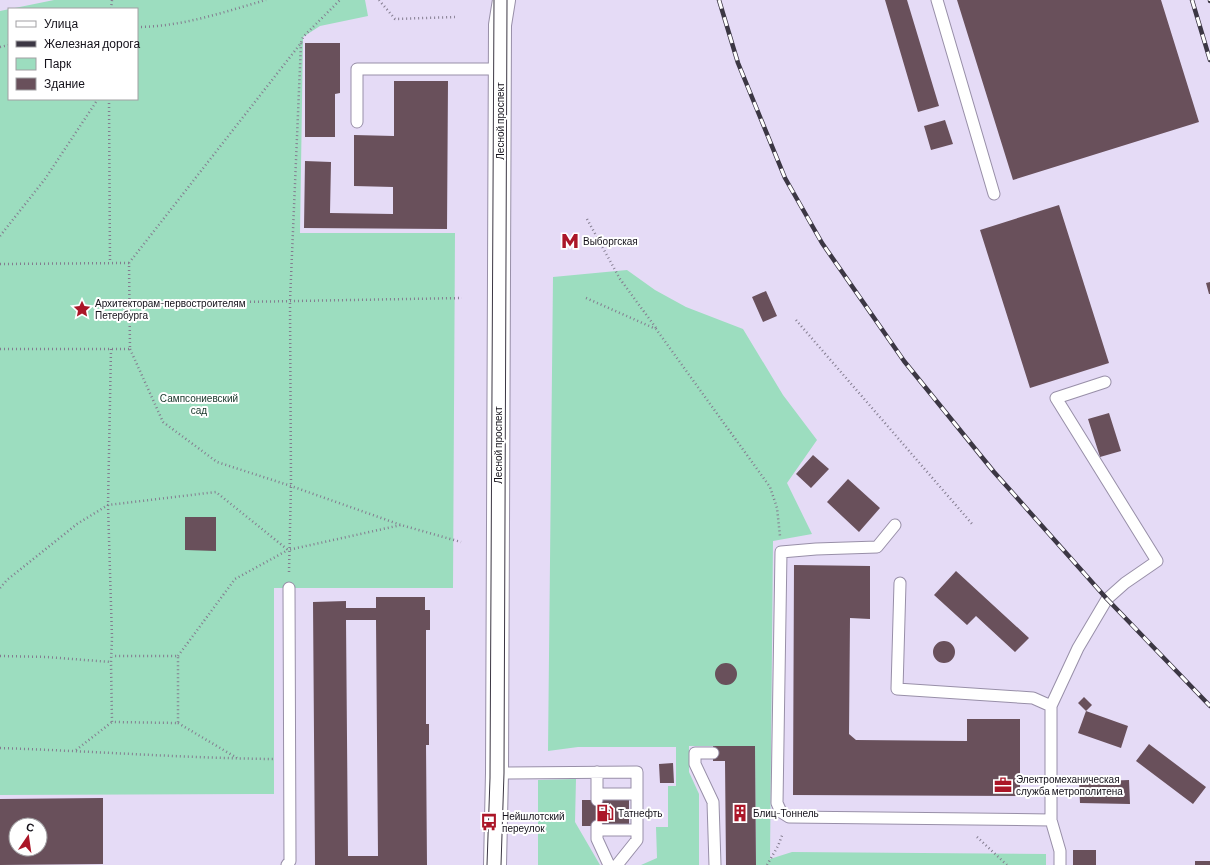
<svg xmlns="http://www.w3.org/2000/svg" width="1210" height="865" font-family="Barlow,sans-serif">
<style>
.green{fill:#9cddbf;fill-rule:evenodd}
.building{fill:#69505b;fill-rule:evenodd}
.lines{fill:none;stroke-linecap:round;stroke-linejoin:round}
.lane-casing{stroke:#988fa8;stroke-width:13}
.secondary-casing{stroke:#988fa8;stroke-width:24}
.path{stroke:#837c8f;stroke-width:2.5;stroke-dasharray:1 3;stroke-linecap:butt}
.lane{stroke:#fff;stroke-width:11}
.secondary{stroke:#fff;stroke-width:22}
.tram{stroke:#3c3744;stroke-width:1}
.rail-casing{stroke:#3c3744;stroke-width:4.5}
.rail{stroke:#fff;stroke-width:3;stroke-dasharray:9;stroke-linecap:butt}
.labels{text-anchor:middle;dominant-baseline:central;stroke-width:4;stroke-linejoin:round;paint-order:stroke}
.street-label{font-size:10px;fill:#14111a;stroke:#fff}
.poi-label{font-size:10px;fill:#14111a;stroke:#fff;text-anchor:start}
.park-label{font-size:10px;fill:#153427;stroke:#fff}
</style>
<rect width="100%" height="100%" fill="#e5dbf6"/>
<path class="green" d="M54,0H365L368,16L320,26L303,37L300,233H455L453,588H274V794L0,795V11ZM9,9H137V99H9Z
M627,270L655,290L686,307L743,329L783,395L817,440L787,483L812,534L773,541L770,859L792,852L1046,854V865H756L755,746H689V772L699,794V865H641L657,858L656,827H668V786H676V747H578L548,751L553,277Z
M576,779L575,822L600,865H538V780Z"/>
<path class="building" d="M885,0H907L939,106L918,112Z
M957,0H1161L1199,122L1013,180Z
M305,43H340V93L335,94V137H305Z
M394,81H448L447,229L304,228L305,161L331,162L330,213L393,214V187L354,186V135L394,136Z
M945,120L953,144L931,150L924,126Z
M1059,205L1109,363L1030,388L980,230Z
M1210,282V294H1209L1206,283Z
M766,291L777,316L763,322L752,297Z
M1109,413L1121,451L1100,457L1088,419Z
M813,455L829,469L811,488L796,474Z
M848,479L880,508L859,532L827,502Z
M185,517H216V551L185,550Z
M794,565L870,566V619L850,618L849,734L856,740L967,741V719H1020V796L793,795Z
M956,571L1029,638L1015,652L976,616L967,625L934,595Z
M376,597H425V610H430V630H426V724H429V745H426L427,865H315L313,602L346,601V608H376ZM346,620H376L378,856H348Z
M933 652a11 11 0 1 1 22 0a11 11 0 1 1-22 0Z
M715 674a11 11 0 1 1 22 0a11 11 0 1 1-22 0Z
M1084,697L1092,705L1086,711L1128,726L1121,748L1078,733L1086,711L1078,703Z
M1149,744L1206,787L1193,804L1136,761Z
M713,746H755L756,865H726L725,761H713Z
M673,763L674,783H660L659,764Z
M1129,780L1130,804L1080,803L1079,782Z
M103,798V864L0,865V799ZM16,825H40V849H16Z
M582,800H629V826H582Z
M1073,850H1096V865H1073Z
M1195,861H1210V865H1195Z"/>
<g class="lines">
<g class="lane-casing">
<path id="lane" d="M937,0L994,194
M357,122V69H500
M895,525L877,547L816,549L781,552L777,803L781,812L789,817L1051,820
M900,583L897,689L1033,698L1051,706
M713,753H695V764L713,802L715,865
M597,772V800
M497,773L637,772V840L617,865
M597,794H637
M597,826V839L609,865
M597,830H637
M287,865L290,861L289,588
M1060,865V851L1051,820V706L1078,648L1107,599L1125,583L1157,561L1056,398L1105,382"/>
</g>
<g class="secondary-casing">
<path id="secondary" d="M495,865L497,773L500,25L504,0"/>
</g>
<path class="path" d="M379,0L395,19L455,17
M111,9L112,0
M137,27C181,27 224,12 266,0
M0,47L9,45
M109,99L110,263
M587,219L620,279L656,328
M0,236L45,179L98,99
M129,263L301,43L303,37L340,0
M0,264L129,263L130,349H0
M586,298L656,329L770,487L777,508L780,536
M130,304L462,298
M796,320L973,525
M111,349L108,505L112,638L111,662L112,722L178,723V656H112
M130,349L163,422L217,462L291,486L401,525L461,542
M289,572L291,486L290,301L301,43
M0,588L7,580L77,524L108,505L216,492L288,550L401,525
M0,656L47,657L111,662
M178,656L235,579L288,550
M178,723L237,758
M0,748C91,751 182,758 273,759
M76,750L112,722
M977,837L1007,865
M767,865L778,846L783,833"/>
<use href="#lane" class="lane"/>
<use href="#secondary" class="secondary"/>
<path class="tram" d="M487,865L490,778L494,0
M501,865L504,773L507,0"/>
<g class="rail-casing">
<path id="rail" d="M719,0L738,63L785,178L822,243L904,361L994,472L1107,599L1210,706
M1192,0L1210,60
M1210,0V1"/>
</g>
<use href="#rail" class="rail"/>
</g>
<defs>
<g id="metro-bare" transform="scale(1.38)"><path d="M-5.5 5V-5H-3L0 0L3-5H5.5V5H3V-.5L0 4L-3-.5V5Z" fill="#ab1628" stroke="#fff" stroke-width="2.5" paint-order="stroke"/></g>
<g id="sight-bare" transform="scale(1.38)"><path d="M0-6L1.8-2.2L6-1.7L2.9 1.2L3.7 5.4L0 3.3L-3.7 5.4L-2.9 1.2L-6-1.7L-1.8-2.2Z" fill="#ab1628" stroke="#fff" stroke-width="2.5" paint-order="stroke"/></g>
<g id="office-bare" transform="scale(1.38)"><path d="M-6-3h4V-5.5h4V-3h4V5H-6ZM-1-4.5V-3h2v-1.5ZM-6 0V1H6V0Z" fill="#ab1628" stroke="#fff" stroke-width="2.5" paint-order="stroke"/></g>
<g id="fuel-bare" transform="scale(1.38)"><path d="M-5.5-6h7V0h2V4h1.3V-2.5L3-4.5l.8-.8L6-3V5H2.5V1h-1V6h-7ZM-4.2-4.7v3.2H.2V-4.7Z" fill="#ab1628" stroke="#fff" stroke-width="2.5" paint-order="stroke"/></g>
<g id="building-bare" transform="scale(1.38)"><path d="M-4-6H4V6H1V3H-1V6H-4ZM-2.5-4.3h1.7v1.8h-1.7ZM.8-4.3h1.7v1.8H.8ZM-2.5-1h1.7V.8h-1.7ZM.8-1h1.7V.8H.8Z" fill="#ab1628" stroke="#fff" stroke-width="2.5" paint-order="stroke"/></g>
<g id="bus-bare" transform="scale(1.38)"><path d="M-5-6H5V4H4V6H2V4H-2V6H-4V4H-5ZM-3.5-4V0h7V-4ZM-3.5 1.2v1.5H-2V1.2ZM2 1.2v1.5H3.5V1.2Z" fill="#ab1628" stroke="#fff" stroke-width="2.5" paint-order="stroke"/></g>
</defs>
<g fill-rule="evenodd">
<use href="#metro-bare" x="570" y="241"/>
<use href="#sight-bare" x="82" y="309"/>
<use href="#office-bare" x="1003" y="785"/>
<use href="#fuel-bare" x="605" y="813"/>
<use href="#building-bare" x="740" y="813"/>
<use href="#bus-bare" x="489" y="822"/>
</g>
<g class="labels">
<g class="street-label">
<text transform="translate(500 121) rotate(-90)">Лесной проспект</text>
<text transform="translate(498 445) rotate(-90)">Лесной проспект</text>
</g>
<g class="poi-label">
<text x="583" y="241">Выборгская</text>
<text x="95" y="303">Архитекторам-первостроителям<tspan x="95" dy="12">Петербурга</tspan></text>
<text x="1016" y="779">Электромеханическая<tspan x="1016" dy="12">служба метрополитена</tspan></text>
<text x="618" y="813">Татнефть</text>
<text x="753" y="813">Блиц-Тоннель</text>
<text x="502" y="816">Нейшлотский<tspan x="502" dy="12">переулок</tspan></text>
</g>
<g class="park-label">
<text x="199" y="398">Сампсониевский<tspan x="199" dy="12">сад</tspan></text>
</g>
</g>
<rect x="8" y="8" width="130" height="92" fill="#ffffff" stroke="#a1a0a3"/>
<rect x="16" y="21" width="20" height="6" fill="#ffffff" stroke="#a1a0a3"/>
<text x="44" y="28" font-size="12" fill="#14111a">Улица</text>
<rect x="16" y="41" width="20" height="6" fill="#3c3744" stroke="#a1a0a3"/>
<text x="44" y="48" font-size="12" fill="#14111a">Железная дорога</text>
<rect x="16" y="58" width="20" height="12" fill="#9cddbf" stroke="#a1a0a3"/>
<text x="44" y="68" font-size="12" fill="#14111a">Парк</text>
<rect x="16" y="78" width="20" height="12" fill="#69505b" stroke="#a1a0a3"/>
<text x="44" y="88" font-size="12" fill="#14111a">Здание</text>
<g transform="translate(28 837) rotate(13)"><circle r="19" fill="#ffffff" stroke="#a1a0a3"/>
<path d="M0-3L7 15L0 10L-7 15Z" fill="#ab1628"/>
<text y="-6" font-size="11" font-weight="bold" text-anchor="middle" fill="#14111a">С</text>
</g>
</svg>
